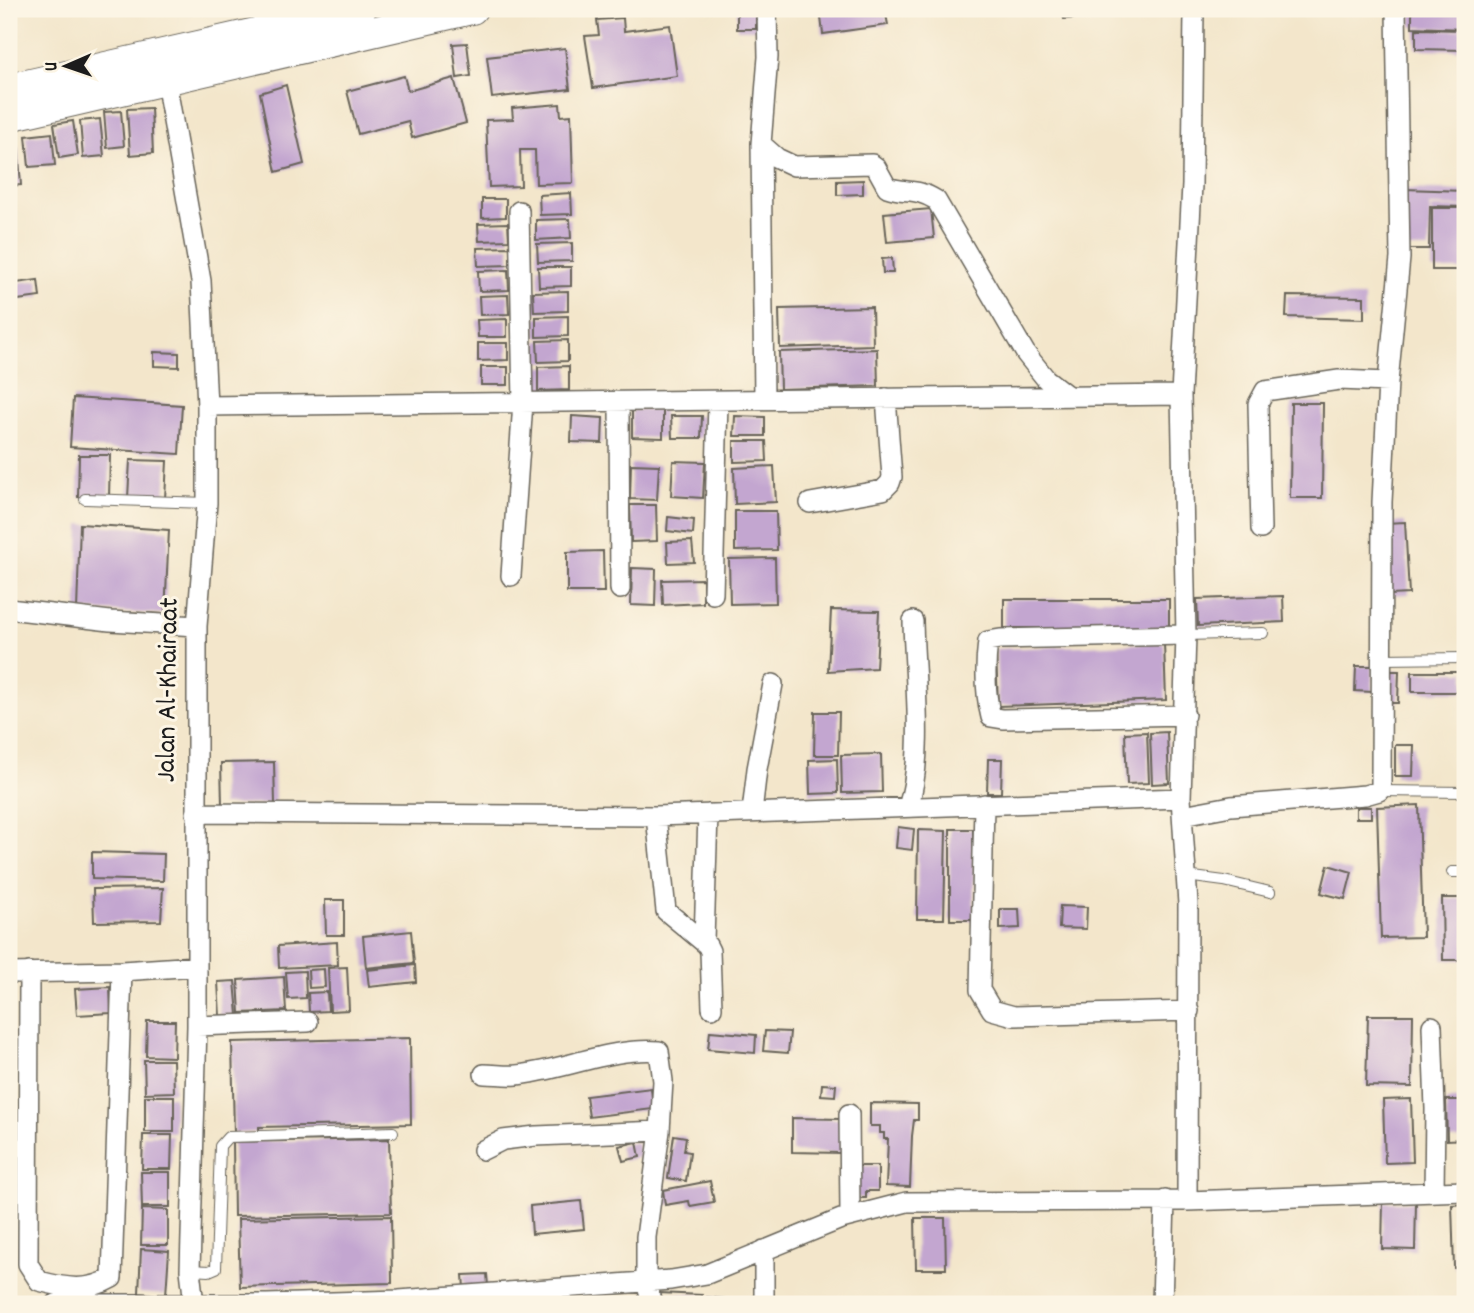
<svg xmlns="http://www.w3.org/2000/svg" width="1474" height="1313" font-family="Dekko,sans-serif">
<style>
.building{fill:#c3a6d0}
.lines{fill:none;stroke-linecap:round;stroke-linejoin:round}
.service-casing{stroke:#676359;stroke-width:12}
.minor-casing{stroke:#676359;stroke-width:22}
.primary-casing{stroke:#676359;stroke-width:32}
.service{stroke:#fff;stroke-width:10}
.minor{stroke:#fff;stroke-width:19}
.primary{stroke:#fff;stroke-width:30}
.labels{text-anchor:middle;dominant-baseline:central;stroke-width:6;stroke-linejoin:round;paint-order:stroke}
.street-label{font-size:28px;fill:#1c1c1c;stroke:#fcf5e5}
</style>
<rect width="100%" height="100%" fill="#fcf5e5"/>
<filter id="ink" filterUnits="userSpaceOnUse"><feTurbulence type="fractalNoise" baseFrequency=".0143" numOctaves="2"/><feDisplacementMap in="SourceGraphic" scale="14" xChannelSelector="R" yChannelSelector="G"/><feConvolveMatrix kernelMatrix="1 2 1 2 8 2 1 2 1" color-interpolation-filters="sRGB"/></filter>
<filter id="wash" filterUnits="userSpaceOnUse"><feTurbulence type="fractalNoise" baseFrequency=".00686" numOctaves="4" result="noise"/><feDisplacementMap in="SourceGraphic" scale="28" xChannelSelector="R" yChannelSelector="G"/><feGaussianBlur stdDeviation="1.57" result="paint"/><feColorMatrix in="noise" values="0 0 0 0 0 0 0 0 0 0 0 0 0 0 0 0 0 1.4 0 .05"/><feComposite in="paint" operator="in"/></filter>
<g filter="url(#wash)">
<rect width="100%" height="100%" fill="#f3e6cb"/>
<g id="blocks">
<path class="building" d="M737,9H756V29H737Z
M820,9H885L888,25L823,34Z
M1062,9H1115L1116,15L1064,19Z
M1412,9H1465V29L1412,27Z
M623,18L624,31L670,25L677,76L593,88L585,36L599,35L597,20Z
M1416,29L1465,30V50L1416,49Z
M467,43L471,76L457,78L453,44Z
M565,48L570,89L492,98L487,57Z
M404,76L408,91L454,78L466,123L412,138L408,121L358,134L347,91Z
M286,85L304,164L276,172L260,93Z
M560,104L561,116L571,115L573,183L536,184L535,150H520L521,186L489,187L486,120L513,119L512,108Z
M151,108L153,153L130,155L127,109Z
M121,111L124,146L107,148L104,112Z
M100,119L104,156L83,158L80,121Z
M73,121L78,155L59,158L54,124Z
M52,133L55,165L29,167L26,136Z
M18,146L21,185L9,186V147Z
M863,180V194L837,195V181Z
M1404,189L1465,191V207L1430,206L1429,249H1403Z
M571,193L572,214L540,215L539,195Z
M482,199H506V217L482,218Z
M1432,208H1465V270H1432Z
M931,209L934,238L887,242L884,213Z
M570,219L571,238L536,240V220Z
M508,223L509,240L479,241L478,224Z
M572,243V261L538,262L537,244Z
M510,247V265L478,266L477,248Z
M892,258L893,273H883L882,259Z
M538,267H571V286L539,287Z
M508,270L509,290L479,291L478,271Z
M38,280L40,297L10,301L9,284Z
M568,291V311L534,312L533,292Z
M508,295L509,314L480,315L479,296Z
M1287,296L1364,297V319L1286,317Z
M872,307L873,345L780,348L779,309Z
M568,316V336L536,337V317Z
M507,319V337H478L477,320Z
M568,340V361L538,362L537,341Z
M478,343H508V360L478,361Z
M877,349L878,386L780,389L779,352Z
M154,352L179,353V367L154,366Z
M569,366V390L538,391V367Z
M481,367H508V385H481Z
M73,398L182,405L179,454L70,447Z
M1291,403H1323L1322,498H1290Z
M632,410H663V438L632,437Z
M572,416L603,418L602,443L571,442Z
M671,416H702L701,438H672Z
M735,416L765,417V436H734Z
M734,441H766L767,461L734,462Z
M79,455H110L109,498L78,497Z
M130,460L167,461L165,499L128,498Z
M673,461L705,462L703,498L671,496Z
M631,464L659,465L657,500L630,499Z
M774,466L776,502L735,504L734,468Z
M630,505H656L657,541L631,542Z
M735,511H776L777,550L735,551Z
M668,517L694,520L693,534L667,531Z
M1405,522L1409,594L1390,595L1385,523Z
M80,524L169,530L165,614L77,610Z
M692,541L694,562L668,563L667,542Z
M603,551L604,592H567V552Z
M775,558L776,603L730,604L729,559Z
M632,568L656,569L655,606L631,605Z
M703,579V603L663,605L662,580Z
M1283,596L1284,622L1198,626L1197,599Z
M1004,599H1169V628H1004Z
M831,610L879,611L876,668L828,671Z
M1164,643L1166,700L998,706L996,649Z
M1356,666H1373L1372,692L1355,691Z
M1388,671H1399L1398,703H1388Z
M1412,672H1465V692H1412Z
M815,712H839L838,755H814Z
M1147,732L1149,783L1127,784L1125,733Z
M1167,732L1169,783L1152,784L1150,733Z
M1395,745H1414L1413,776H1395Z
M881,754L882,792L842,793L841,755Z
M837,759L838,793L810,794L809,760Z
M988,759H1002L1001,793H987Z
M274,762L275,804L222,805L221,763Z
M1419,805L1423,937L1381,938L1377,807Z
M1356,807H1371V818H1356Z
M898,827L914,829L912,850L896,848Z
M950,829H973L974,920H950Z
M918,830L946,831L944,919H917Z
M92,852L164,854L163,881L92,879Z
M1328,865L1352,872L1345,899L1321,893Z
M163,888L161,921L94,922L93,889Z
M1442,898H1465V960H1443Z
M325,900H344V935H326Z
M1060,906L1087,907L1086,929L1059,928Z
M1000,909H1019L1020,928L1000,929Z
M411,931L414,963L366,968L363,936Z
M337,942L338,965L279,968L278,946Z
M415,965L416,982L369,987L367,970Z
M347,967L349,1010L330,1011L328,968Z
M324,969L325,987L309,988L308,970Z
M305,971L306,998L288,999L286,972Z
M284,977L286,1011L240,1013L238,980Z
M235,981L238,1015L220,1016L218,982Z
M110,987L111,1013L77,1015L75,989Z
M327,992L328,1011L309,1012L308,993Z
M1368,1015H1413L1412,1087L1366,1086Z
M147,1021H175L174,1057L146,1056Z
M710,1031L756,1035L755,1053L708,1049Z
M765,1031L790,1032L788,1053L763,1051Z
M410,1038L411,1124L259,1127V1132L234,1133L232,1042Z
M144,1060H173L174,1092L145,1093Z
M822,1084L836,1085L835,1096L821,1095Z
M651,1088L653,1109L589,1117L586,1096Z
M145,1096H174V1132H145Z
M1411,1099L1413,1162L1385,1163L1383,1100Z
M1446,1100H1465V1139L1447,1140Z
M870,1103L918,1104V1120H914L912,1136L910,1187L886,1186L888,1139H884V1133H880V1126H870Z
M792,1118L841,1119V1153L792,1152Z
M143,1135H172L171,1169H142Z
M674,1135L686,1137L684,1151L690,1152L686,1181L668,1178Z
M389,1139L391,1213L234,1216L233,1142Z
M637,1142L640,1157L623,1161L619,1146Z
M857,1166H878V1191H866V1198H857Z
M141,1172H170V1207H142Z
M710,1181L714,1202L690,1206L689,1201L665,1205L663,1190Z
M581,1201L584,1229L532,1234L530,1206Z
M1383,1202H1416L1415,1250L1382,1249Z
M1465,1204V1268H1454L1452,1205Z
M142,1209L168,1210V1245H141Z
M391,1216L392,1283L240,1287L238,1219Z
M915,1218H945L946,1269H916Z
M141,1249L169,1251L166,1295L139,1293Z
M487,1274L488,1286L464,1288L463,1275Z
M659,1293L702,1295V1304H659Z
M707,1297L734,1300V1304H707Z"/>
</g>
</g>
<g filter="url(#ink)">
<use href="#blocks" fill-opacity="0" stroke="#676359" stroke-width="2"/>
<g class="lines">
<g class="service-casing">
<path id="service" d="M85,499L207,503
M1186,635L1263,633
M1382,659L1465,658
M1379,791L1465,792
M1452,872H1465
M1186,876L1224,881L1270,892
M190,1270L209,1271L216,1268L220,1146L228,1137L393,1132"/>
</g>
<g class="minor-casing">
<path id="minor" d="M166,81L201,281L207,406V503L197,626V1026L190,1270L194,1304
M761,144L777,158L794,166L872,164L876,167L887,187C907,194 915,187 936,200L1026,354L1046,379L1068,396
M764,398L761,144L768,57L767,9
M619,403L620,589
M207,406L1181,395
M810,503L883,490L890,483L892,477L886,398
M1261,529L1258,404L1265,391L1339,380L1388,382
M511,576L523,402L519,211
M713,594L718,401
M9,609L110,621L197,626
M1185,715L1003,719L991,717C985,693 985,665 988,641L1000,639L1186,635
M984,804L980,990L992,1010L1014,1016L1189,1011
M908,807C925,756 914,676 913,621
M752,812L757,769L773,684
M196,813L656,816L1181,798
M1183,815L1231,806L1365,795L1379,791L1381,786L1382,502L1388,382L1400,258L1396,9
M656,816L666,911L707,945L710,951L712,1008
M704,940L708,814
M29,972L28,1264L39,1281C65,1288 88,1292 112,1278L122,971
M9,973L122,971L196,966
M197,1026L308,1022
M1432,1026L1435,1109L1434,1192
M484,1074C495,1074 506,1076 517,1075C565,1070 611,1047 659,1051L663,1081L660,1131L646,1237V1282L652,1304
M849,1114L850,1215
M483,1150L503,1140L536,1136L660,1131
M1187,1201L1188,904L1181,798L1186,635L1181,395L1192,185L1194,9
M56,1304H267L399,1300L671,1280L707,1274L841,1219L907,1202L1187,1201L1465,1191
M764,1304V1250
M1162,1304L1165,1200"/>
</g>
<g class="primary-casing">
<path id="primary" d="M9,89L361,9
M9,116L472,9"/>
</g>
<use href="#service" class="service"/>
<use href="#minor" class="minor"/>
<use href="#primary" class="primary"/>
</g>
</g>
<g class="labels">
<g class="street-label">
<text transform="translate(170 690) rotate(-89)">Jalan Al-Khairaat</text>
</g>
</g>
<rect width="1474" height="1313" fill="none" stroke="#fcf5e5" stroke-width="35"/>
<g transform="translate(66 66) rotate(268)" stroke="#fcf5e5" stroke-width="5" paint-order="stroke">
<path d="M0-5L12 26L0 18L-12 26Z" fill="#1c1c1c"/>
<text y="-10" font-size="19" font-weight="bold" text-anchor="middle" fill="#1c1c1c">U</text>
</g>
</svg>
